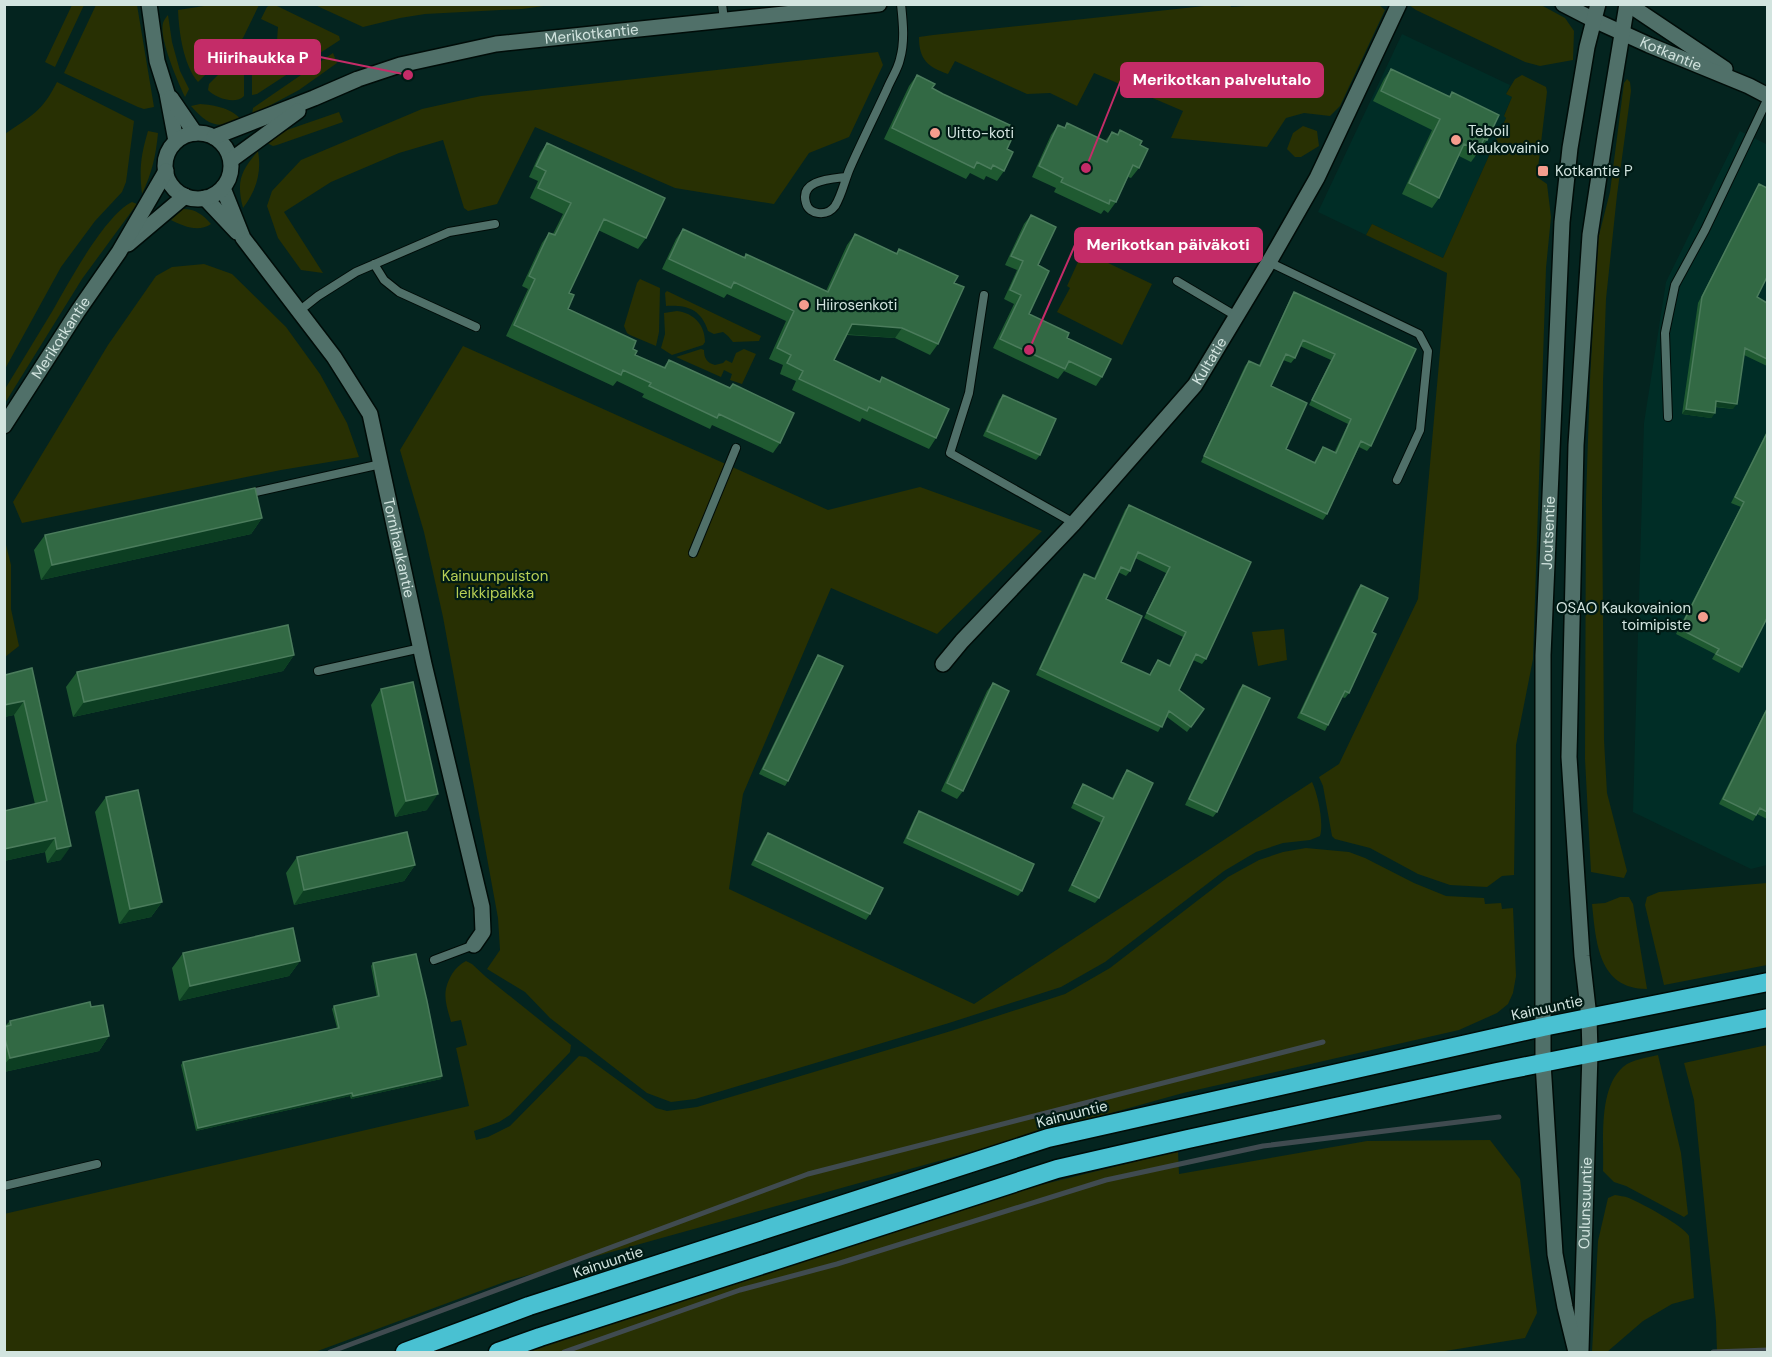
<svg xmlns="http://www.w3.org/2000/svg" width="1772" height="1357" font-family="'DM Sans',sans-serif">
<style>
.built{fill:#002d26}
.green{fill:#283003}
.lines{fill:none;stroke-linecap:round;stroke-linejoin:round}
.stream{stroke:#404b50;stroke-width:5}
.lane-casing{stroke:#000c08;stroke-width:10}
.street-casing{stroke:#000c08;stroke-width:18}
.secondary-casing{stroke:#000c08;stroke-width:18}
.highway-casing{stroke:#000c08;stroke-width:21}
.lane{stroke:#507069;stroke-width:8}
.street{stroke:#507069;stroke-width:15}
.secondary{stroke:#507069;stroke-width:15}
.highway{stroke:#49c1d2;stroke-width:18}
.wall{fill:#1f5a31;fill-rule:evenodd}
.shaded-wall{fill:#0c3e22}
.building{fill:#326944;stroke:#4b7c5c;stroke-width:1.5;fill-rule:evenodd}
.poi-dot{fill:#f59d8e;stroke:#001b15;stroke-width:2}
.labels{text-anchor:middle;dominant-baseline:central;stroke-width:4.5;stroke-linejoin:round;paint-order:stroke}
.street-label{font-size:15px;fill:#d2e4df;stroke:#001b15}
.poi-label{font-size:15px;fill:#d2e4df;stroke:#001b15;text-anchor:start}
.park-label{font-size:15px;fill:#b7cf55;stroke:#001b15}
.leader{fill:none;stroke:#c42c68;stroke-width:2}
.callout-dot{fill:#c42c68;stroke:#001b15;stroke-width:2}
.callout{fill:#c42c68;stroke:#c42c68;stroke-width:2}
.callout-label{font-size:16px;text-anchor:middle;font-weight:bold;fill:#fff}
</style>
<rect width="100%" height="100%" fill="#04241f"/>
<path class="built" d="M1402,34L1510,85L1506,94L1512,97L1504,115L1506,118L1443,258L1372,224L1366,235L1318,212Z
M1740,131L1768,145L1767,865L1751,869L1633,812L1644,423L1666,282Z"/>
<path class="green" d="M217,4L259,5L243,38L198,82C183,64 179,32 178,10Z
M271,4L275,5L339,36L340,40L257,94L252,95V68L276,54L278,27L261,19L267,7Z
M1223,4L1230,5L1231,7L1245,6V4H1378L1385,10L1340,106L1330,116L1304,113L1286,118L1267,147L1171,138L1183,111L1094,73L1077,106L1050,93L1027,94L955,61L948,74C928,67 919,60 919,37L933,35Z
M72,5H84L55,67L45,62Z
M96,5H137L154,107L144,109L138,107L64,73Z
M315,5H551L522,9L425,14L400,18L363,27Z
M1409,5H1541L1565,18L1574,31L1573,60L1540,66L1525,62L1416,10Z
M168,15L172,42L180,71L189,89L185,97C178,82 159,39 163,23C164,20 166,17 168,15Z
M878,52L883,65L849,137L809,153L774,204L675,188L535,127L497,204L468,211L464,208L443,140L399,153L331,182L284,212L323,273L301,270L278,238L267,206L272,191L301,160L422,109L481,96Z
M333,53L337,63L299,90L252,115L253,108Z
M234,59L244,68V96C236,105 215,98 208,90L209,84Z
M1522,75L1546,87L1547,92L1537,177L1547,184L1551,217L1546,268L1533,659L1516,745L1514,875L1502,876L1487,887L1450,885L1418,874L1370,848L1335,839L1332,836L1323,786L1319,777L1339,764L1418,599L1447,273L1366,235L1372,224L1443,258L1506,118L1504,116L1512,97L1506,94L1515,79Z
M1627,79L1630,82L1631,91L1617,195L1606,299L1603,381L1602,499L1604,740L1607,793L1627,871L1624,878L1591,872L1585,759L1586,499L1590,380L1598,239L1610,192L1624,83Z
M57,82L134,121L126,182L122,192L95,221L61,267L5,369V134C31,116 42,112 57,82Z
M200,104C214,105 233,108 242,121C215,128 209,126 191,106Z
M339,112L343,122L277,145L273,146L267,143L287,130Z
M1303,126L1317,131L1319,146L1301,157H1295L1287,149L1293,133Z
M148,131L158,133C156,155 152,173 142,194C139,168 141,155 148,131Z
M258,151C262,172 256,191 243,208C236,181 241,171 258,151Z
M132,202L137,204L82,279L5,403V389C21,363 37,336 53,310C69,282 105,215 132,202Z
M183,209C196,209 203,215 211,224C198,233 183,226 171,220Z
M1083,251L1152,284L1122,345L1057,312L1070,288L1067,286Z
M204,264L232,274L286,327L320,374L347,423L359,457L281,470L22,523L13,502L108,345L156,276L172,267Z
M640,279L660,288L659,332L656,346L630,335L627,333L624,326L637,283Z
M667,291L761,336L759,341L733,342L728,336L723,332L714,334L708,331C701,309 687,305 666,306L665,293Z
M677,311C694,313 705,325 705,342L703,345L672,355L661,348L665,334L664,313Z
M463,346L828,510L920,487L1042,531L937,634L831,588L743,794L729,889L974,1004L1312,782C1318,794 1324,824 1320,836L1310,840L1283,843L1256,852L1224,871L1105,962L1061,987L949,1023L695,1099L671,1102L647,1093L550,1018L525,992L487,969L500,950L498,918L443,617L424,532L400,450Z
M701,349L704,350C704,358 707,363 715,365L723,363L726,360L732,363L736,353L744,349L756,354L742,384L730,380L732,374L724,370L721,377L676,357Z
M4,537L11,565V609L19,646L5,657Z
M1284,629L1287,660L1258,666L1252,632Z
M1306,848L1349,852L1365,858L1414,883L1446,896L1484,898L1485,904L1501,903L1502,909L1513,908L1516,976L1513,993L1508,1004L1497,1013L1459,1030L1183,1093L507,1281L315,1352H5L4,1214L469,1106L456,1048L467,1045L461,1020L451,1022C446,1003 441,993 452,974C456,968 460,964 466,961L472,964L486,977L571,1045L570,1052L510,1115L499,1122L474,1131L476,1140L488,1137L510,1126L579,1056L586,1057L656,1108L667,1111L697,1107L951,1031L1065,994L1110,968L1228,877L1259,860L1283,852Z
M1767,883V965L1664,985L1645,905L1647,897L1659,892Z
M1620,897H1629L1633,904L1647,989C1598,989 1596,941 1592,904L1605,903Z
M1767,1045V1352H1717L1716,1321L1694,1100L1684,1063Z
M1658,1055L1681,1153L1688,1214L1684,1217L1626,1186L1614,1182L1603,1171C1604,1140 1598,1089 1623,1067C1632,1059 1647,1058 1658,1055Z
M1490,1140L1520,1179L1537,1313L1525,1338L1439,1352H518L992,1197L1178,1151L1179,1174L1367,1141Z
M1615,1195C1619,1196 1624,1196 1629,1198C1641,1203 1684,1226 1689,1236L1694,1298L1672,1304L1643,1321L1607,1352H1592L1598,1241L1608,1198Z"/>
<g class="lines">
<path class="stream" d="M330,1352L808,1174L1323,1042
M564,1352L740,1290L837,1264L1106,1180L1263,1146L1499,1117
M1713,1352L1768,1350"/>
<g class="lane-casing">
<path id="lane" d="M722,4L724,20
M846,177C831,179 799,180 806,203C809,215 827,217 835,206C842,195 845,179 850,168C862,141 875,115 887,89C891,79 898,69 900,59C905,41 903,23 901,4
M1269,262L1419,334L1428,351L1420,430L1397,480
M374,264L384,280L399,292L476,327
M1177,281L1236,316
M984,295L969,393L950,453L1074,523
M299,311L318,296L356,272L449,232L495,224
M1668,417L1665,333L1675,285L1705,230L1768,98
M247,494L381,464
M693,553L736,448
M318,671L421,648
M434,960L474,945
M4,1186L97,1164"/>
</g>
<g class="street-casing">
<g id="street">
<path d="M149,4L157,61L167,93L176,141"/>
<path d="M1628,4L1725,69"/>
<path id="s1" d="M1594,20L1649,45L1749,86L1768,96"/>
<path d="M171,98L195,133"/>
<path id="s2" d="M223,188L243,238L334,357L370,414L424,664L482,907L483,932L474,945"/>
<path d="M205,198L237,232"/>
<path id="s3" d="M943,664L962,641L1074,523L1195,385L1269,262L1317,178L1399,4"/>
</g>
</g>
<g class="secondary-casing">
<g id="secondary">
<path d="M1563,4L1594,20"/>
<circle cx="198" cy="166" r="33"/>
<path id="s4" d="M214,137L314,98L358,79L400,65L496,44L879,4"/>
<path d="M231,160L298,111"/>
<path d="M128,244L185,196"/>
<path id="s5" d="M4,426L78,311L119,252L166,171"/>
<path id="s6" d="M1581,1350L1590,1053L1589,1017L1582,956L1569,757L1576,445L1590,235L1605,137L1627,4"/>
<path id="s7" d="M1576,1352L1565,1307L1555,1254L1543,1063V655L1562,222L1570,148L1587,47L1598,4"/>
</g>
</g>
<g class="highway-casing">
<path id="highway" d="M405,1352L529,1306L1048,1138L1543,1027L1768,982
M498,1352L540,1337L1057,1169L1188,1139L1497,1072L1768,1018"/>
</g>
<use href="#lane" class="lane"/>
<use href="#street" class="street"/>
<use href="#secondary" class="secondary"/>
<use href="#highway" class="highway"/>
</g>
<path class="wall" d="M1391,69L1449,96L1452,92L1487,140L1471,162L1459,156L1439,198L1432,208L1402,194L1432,130L1373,101L1384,79Z
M917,75L932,88L1007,131V149L1004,171L997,181L986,176L984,180L970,173L966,179L884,139L909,86Z
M1067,123L1105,141L1112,132L1117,134L1120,130L1140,145L1139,168L1131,178L1128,177L1116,202L1108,213L1104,210L1101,214L1054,192L1056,188L1032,177L1051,135L1058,125L1064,128Z
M547,143L646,238L638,249L598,230L569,293L568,309L633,349L635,355L663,368L669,360L730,388L733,384L780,443L773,453L712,425L710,429L642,397L644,394L617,381L613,386L506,336L528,289L522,286L542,243L549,233L553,234L563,214L530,198L538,181L529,177L540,153Z
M1759,184L1757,297L1767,303V366L1744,355L1733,409L1715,407V413L1711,418L1682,414L1698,303L1756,190Z
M1031,215L1038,265L1029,314L1067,338L1102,377L1096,386L1064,371L1058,379L993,348L1014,304L1004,299L1017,270L1005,265L1024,224Z
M683,229L744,257L746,254L826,291L847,245L855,234L896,253L899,249L954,283L938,344L930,355L895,338L847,335L834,360L879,381L882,377L936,438L929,449L862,418L860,422L792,390L796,381L780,374L783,365L769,359L786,321L727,294L724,298L662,269L676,239Z
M1294,292L1416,349L1371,446L1367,451L1359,447L1327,514L1323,520L1201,462L1245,366L1249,361L1259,365L1291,297ZM1300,346L1331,360L1309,405L1348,424L1334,453L1323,447L1314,462L1286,449L1271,386L1283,360L1291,363L1295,358Z
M1003,395L1040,455L1036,460L983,436L999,400Z
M1767,431V618L1742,667L1739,673L1712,659L1715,654L1676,634L1741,507L1731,503Z
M1129,505L1251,562L1206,659L1202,664L1193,660L1179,690L1204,709L1187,732L1167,717L1158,732L1036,675L1080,579L1084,574L1094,578L1125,510ZM1135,558L1166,573L1144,618L1183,637L1169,665L1158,660L1149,675L1121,662L1106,599L1118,572L1126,576L1130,571Z
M262,518L251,534L41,580L34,550L45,535Z
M1361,585L1372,632L1349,693L1345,698L1342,697L1325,731L1297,718L1357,590Z
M294,655L283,671L73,717L66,687L77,672Z
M818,655L788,781L785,786L759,774L814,661Z
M32,668L61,860L47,863L45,852L4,861V811L35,804L14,715L4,717V673L5,675Z
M993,683L963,791L957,799L941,791L987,691Z
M1243,685L1217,812L1213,817L1185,805L1239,690Z
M381,689L427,810L395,817L371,705Z
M1767,709V819L1757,814L1753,821L1719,804L1764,713Z
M1127,770L1099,898L1095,903L1068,891L1101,823L1071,808L1080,789L1083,784L1112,798L1123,776Z
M106,797L162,902L151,917L119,924L95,812Z
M919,811L1022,891L1018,896L903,843L915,817Z
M768,833L870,914L866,920L751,865L764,838Z
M297,857L415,865L404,881L294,905L286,873Z
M183,953L300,961L289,976L179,1001L172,968Z
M373,963L441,1079L351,1099L350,1096L196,1131L181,1065L183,1062L337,1028L332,1009L334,1006L377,997L371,966Z
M91,1007L109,1036L99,1051L4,1072V1027L10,1021Z"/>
<path class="shaded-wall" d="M852,324L902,328L895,338L844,334Z
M1716,401L1737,404L1733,409L1712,406Z
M1686,409L1715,413L1711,418L1682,414Z
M262,518L251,534L41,580L52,565Z
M294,655L283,671L73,717L84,702Z
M24,701L14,715L4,717V705Z
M438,794L427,810L395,817L406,801Z
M55,838L45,852L4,861V849Z
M71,846L61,860L47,863L57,849Z
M415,865L404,881L294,905L304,890Z
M162,902L151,917L119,924L130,909Z
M300,961L289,976L179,1001L190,986Z
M109,1036L99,1051L4,1072V1065L10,1058Z
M442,1076L441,1079L351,1099L353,1096Z
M352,1093L350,1096L196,1131L198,1128Z"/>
<path class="building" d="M1391,69L1450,97L1452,92L1499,115L1487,140L1484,139L1478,151L1464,144L1439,198L1409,183L1440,119L1381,91Z
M917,75L935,84L932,88L943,94L1010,125L1007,131L1014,134L1007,149L1013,152L1004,171L993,165L991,169L977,162L974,168L892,128Z
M1067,123L1107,142L1112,132L1118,135L1120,130L1142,141L1140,145L1148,149L1139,168L1133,165L1116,202L1110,200L1109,204L1061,182L1063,178L1039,166L1058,125L1065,128Z
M547,143L665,198L646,238L604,219L569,293L574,295L568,309L636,341L633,349L637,351L635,355L665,368L669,360L730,388L733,384L794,413L780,443L719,414L717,418L649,386L651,383L623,370L621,375L514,325L535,279L529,276L549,233L555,235L571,203L538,188L546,171L536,166Z
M1759,184L1767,188V277L1757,297L1767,303V359L1745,348L1737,404L1716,401L1715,413L1686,409L1702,297Z
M1031,215L1056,227L1038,265L1049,271L1029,314L1069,333L1067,338L1111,359L1102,377L1069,361L1065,369L1000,339L1021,295L1010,290L1023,261L1011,256Z
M683,229L745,258L746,254L828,292L855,234L897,254L899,249L958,276L954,283L964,287L938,344L902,328L852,324L834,360L880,382L882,377L949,409L936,438L869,407L867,411L799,379L803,371L787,363L791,355L777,348L794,311L734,282L731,288L669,259Z
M1294,292L1416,349L1371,446L1361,441L1327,514L1204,456L1249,361L1260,366ZM1303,340L1335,354L1312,400L1351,419L1336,453L1323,447L1315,463L1286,449L1307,403L1271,386L1286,354L1295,358Z
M1003,395L1056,419L1040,455L987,431Z
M1767,433V618L1742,667L1716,654L1719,649L1680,629L1744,502L1735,497Z
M255,488L262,518L52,565L45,535Z
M1129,505L1251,562L1206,659L1196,654L1179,690L1204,709L1191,727L1169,711L1162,727L1040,669L1084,574L1095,579ZM1138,552L1170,567L1147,613L1186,632L1170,666L1158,660L1150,675L1121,662L1142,616L1106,599L1121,567L1130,571Z
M1361,585L1388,598L1372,632L1376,634L1349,693L1345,691L1328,725L1301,713Z
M288,625L294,655L84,702L77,672Z
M818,655L843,666L788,781L763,769Z
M32,668L71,846L57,849L55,838L4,849V811L47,801L24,701L4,705V673L5,675Z
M413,682L438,794L406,801L381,689Z
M993,683L1009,691L963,791L947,783Z
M1243,685L1270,698L1217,812L1189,799Z
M1767,709V812L1760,808L1756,815L1723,799Z
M1127,770L1153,783L1099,898L1072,885L1104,817L1074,803L1083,784L1113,799Z
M138,790L162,902L130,909L106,797Z
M919,811L1034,864L1022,891L907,838Z
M407,832L415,865L304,890L297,857Z
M768,833L883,888L870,914L755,860Z
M293,928L300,961L190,986L183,953Z
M416,954L427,1001L442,1076L353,1096L352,1093L198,1128L183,1062L339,1028L334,1006L379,996L373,963Z
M90,1002L91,1007L103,1005L109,1036L10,1058L4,1035V1027L11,1025L10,1021Z"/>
<g class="poi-dot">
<circle cx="935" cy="133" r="6"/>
<circle cx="1456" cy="140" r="6"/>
<rect x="1537" y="165" width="12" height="12" rx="3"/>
<circle cx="804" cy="305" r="6"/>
<circle cx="1703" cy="617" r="6"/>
</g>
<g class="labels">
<g class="street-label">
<text stroke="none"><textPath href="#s4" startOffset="394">Merikotkantie</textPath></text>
<text stroke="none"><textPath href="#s1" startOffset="84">Kotkantie</textPath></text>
<text stroke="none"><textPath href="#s5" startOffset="105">Merikotkantie</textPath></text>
<text stroke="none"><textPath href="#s3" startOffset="404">Kultatie</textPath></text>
<text stroke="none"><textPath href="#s7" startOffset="822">Joutsentie</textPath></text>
<text stroke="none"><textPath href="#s2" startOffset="408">Tornihaukantie</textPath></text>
<text transform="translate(1547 1008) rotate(-12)">Kainuuntie</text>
<text transform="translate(1072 1114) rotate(-14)">Kainuuntie</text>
<text stroke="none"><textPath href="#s6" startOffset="147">Oulunsuuntie</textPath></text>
<text transform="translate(608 1262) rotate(-18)">Kainuuntie</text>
</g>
<g class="poi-label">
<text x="1468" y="131">Teboil<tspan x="1468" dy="17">Kaukovainio</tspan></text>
<text x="947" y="133">Uitto-koti</text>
<text x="1555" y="171">Kotkantie P</text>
<text x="816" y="305">Hiirosenkoti</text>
<text x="1691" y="608" text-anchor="end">OSAO Kaukovainion<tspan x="1691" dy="17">toimipiste</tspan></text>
</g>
<g class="park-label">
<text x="495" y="576">Kainuunpuiston<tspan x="495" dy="17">leikkipaikka</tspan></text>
</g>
</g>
<path class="leader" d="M408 75L320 57M1086 168L1121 80M1029 350L1075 245"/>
<g class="callout-dot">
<circle cx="408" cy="75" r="6"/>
<circle cx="1086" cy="168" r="6"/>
<circle cx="1029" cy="350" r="6"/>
</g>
<g class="callout">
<rect x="195" y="40" width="125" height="34" rx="6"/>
<rect x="1121" y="63" width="202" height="34" rx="6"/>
<rect x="1075" y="228" width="187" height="34" rx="6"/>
</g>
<g class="callout-label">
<text x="258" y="63">Hiirihaukka P</text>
<text x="1222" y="85">Merikotkan palvelutalo</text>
<text x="1168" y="250">Merikotkan päiväkoti</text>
</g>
<rect width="1772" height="1357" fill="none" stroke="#d2e4df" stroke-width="12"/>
</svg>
